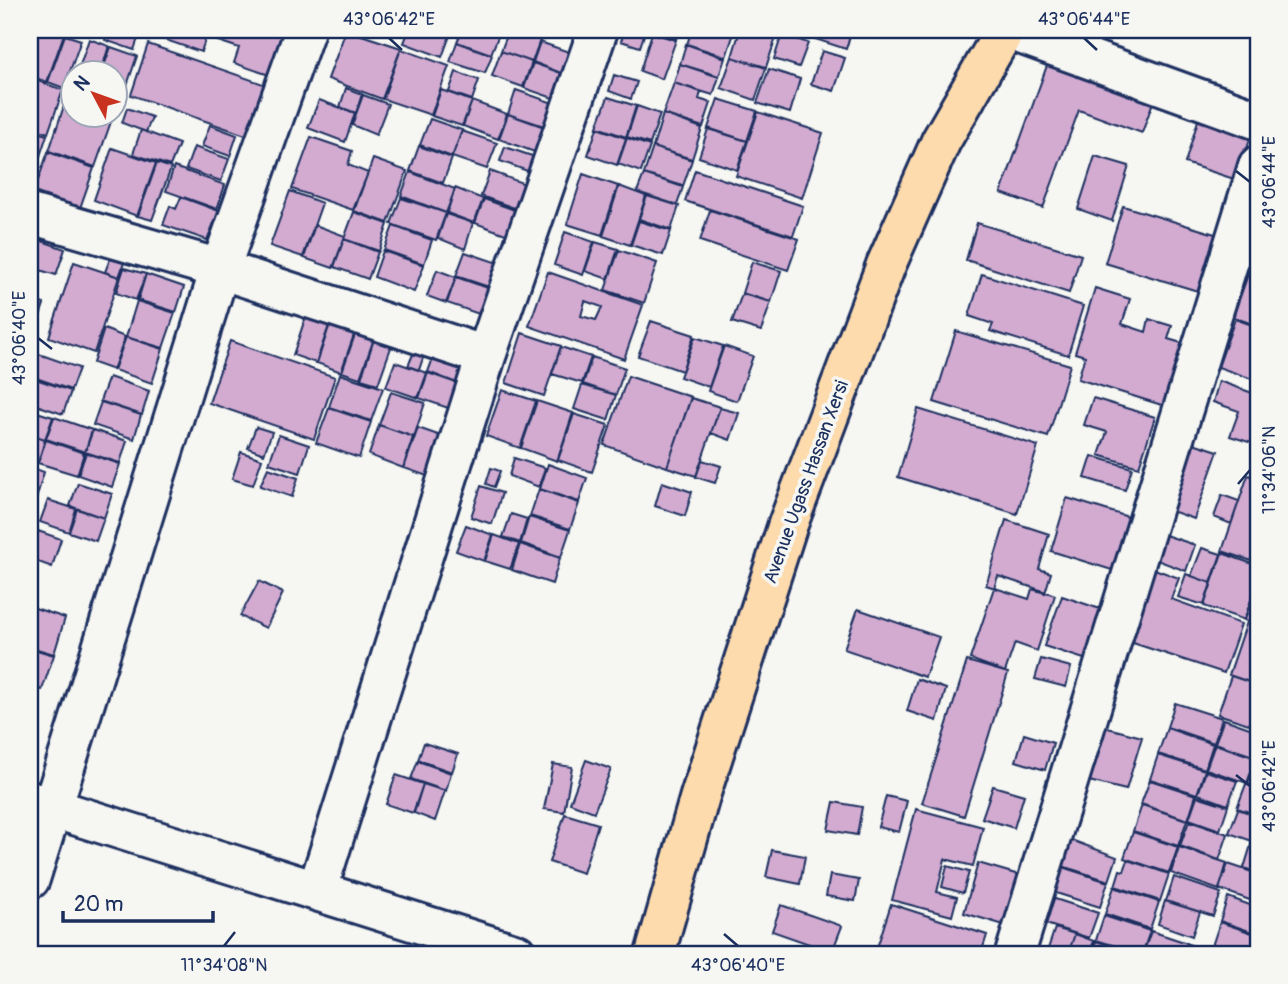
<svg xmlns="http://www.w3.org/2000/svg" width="1288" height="984" font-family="Pangolin,sans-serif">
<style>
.building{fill:#d3abd1;stroke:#1b2f5e;stroke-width:2;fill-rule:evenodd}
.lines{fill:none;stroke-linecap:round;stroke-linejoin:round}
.minor-casing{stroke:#1b2f5e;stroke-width:44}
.major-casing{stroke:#1b2f5e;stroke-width:44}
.minor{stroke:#f6f6f2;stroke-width:38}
.major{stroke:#fedbac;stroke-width:38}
.ticks{fill:none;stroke:#1b2f5e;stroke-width:2.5}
.labels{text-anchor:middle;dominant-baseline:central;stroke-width:7;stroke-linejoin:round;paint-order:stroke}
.street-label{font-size:19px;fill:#1b2f5e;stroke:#f6f6f2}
.neatline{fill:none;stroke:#1b2f5e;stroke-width:2.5}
.ticks-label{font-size:18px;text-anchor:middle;fill:#1b2f5e}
</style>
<rect width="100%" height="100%" fill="#f6f6f2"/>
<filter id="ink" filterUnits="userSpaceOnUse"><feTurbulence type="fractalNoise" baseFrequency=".0143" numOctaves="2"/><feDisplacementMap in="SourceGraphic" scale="14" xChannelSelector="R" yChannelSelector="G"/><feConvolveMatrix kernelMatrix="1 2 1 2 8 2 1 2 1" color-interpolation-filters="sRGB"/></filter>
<g filter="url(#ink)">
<path class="building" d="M30,30H52L64,34L47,82L30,76Z
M109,30H141L134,50L105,40Z
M153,30H275L284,33L269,75L234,63L239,48L206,37L201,52L151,35Z
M346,30L401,48L382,99L328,79Z
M409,30H452L442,57L404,43Z
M462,30H488L499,34L491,54L457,42Z
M509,30H523L541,37L532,62L501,51Z
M564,30H587L583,40L563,33Z
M625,30L644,35L640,47L621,41Z
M656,30H679L676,39L656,32Z
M692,30H735L726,57L687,44Z
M740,30L778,32L766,67L732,57Z
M812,30H852L846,49L809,37Z
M873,30H895V32L875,38Z
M652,33L676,40L662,79L640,71Z
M782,34L808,43L799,67L774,59Z
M65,35L81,40L64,88L48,82Z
M89,39L109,46L100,74H77Z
M457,42L492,55L485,73L450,62Z
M540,42L569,52L561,73L533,62Z
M148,44L269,86L251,137L131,95Z
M686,44L725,58L719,76L680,64Z
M111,47L137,56L123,97L116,94V74H101Z
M401,49L449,66L431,115L383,99Z
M501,51L532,62L523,87L492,76Z
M822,51L845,58L834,91L811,84Z
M732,57L766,68L755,100L721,88Z
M1049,60L1154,99L1142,133L1079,110L1043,208L1001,193Z
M533,63L561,73L553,98L524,88Z
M680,64L719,77L713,95L674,83Z
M769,69L800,79L790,113L757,103Z
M456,72L479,80L472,100L449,92Z
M614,75L637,82L631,99L609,91Z
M35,80L63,90L48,133L30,127V94Z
M674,83L701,92L699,99L711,103L703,127L663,114Z
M346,88L362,94L356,113L340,107Z
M441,90L472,101L462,126L432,116Z
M516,90L559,105L550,128L508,114Z
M69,91L74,92V116H113L95,167L49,151Z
M363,95L388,104L376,135L352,125Z
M608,97L636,106L626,137L597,127Z
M718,99L757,111L747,141L708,128Z
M319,100L355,113L345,142L308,128Z
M472,101L507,114L498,139L463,126Z
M637,106L660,114L650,144L627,137Z
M127,108L152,117L146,132L122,123Z
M758,112L823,133L802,198L736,176Z
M508,114L550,129L540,154L499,139Z
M663,114L702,128L692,159L653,147Z
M1200,114L1253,130L1237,180L1185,163Z
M430,119L462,130L452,157L420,145Z
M210,125L237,135L230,156L202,146Z
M597,128L626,138L617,165L588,155Z
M708,129L747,141L737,170L699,157Z
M30,130L47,135L39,159L30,156Z
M141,130L179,144L170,166L133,154Z
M462,131L497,143L487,169L452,157Z
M311,137L352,151L348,165L368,173L353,210L292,189Z
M627,138L650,146L641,172L618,164Z
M419,146L452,158L443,183L410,171Z
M194,147L229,159L221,181L186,169Z
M505,147L535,157L530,172L500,161Z
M653,147L692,160L683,186L644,174Z
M112,148L156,163L137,216L94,200Z
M48,152L94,168L80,208L34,192Z
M1095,156L1129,166L1112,221L1078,209Z
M30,157L38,159L30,184Z
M373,159L407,171L388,223L354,211Z
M157,163L171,168L152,220L138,216Z
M174,167L225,185L217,209L166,191Z
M695,170L803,206L793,236L685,201Z
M490,171L525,184L517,209L481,196Z
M410,172L455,189L446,213L401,196Z
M583,174L618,186L602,235L567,224Z
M644,174L683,187L677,205L637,192Z
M619,186L646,196L630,245L603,236Z
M455,188L483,199L474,223L447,213Z
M290,191L322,203L303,257L270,246Z
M647,196L679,206L671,230L639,219Z
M181,197L219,211L207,240L163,225L170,206L176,209Z
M401,198L446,213L436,240L391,224Z
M484,199L520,212L511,236L475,223Z
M1123,206L1228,238L1211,295L1105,263Z
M710,210L799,239L788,270L700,241Z
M354,212L388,224L379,251L344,239Z
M446,214L473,223L465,249L438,238Z
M639,221L671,231L663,255L631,245Z
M977,223L1081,255L1069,293L966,260Z
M315,225L345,236L333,268L304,258Z
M393,226L432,240L424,264L384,250Z
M565,232L594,242L583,275L554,265Z
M30,237L37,240L30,261Z
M344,239L378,252L368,279L334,267Z
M39,240L65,249L56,275L30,267Z
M595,242L618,249L608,279L585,271Z
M619,250L657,263L644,303L605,290Z
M383,251L424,265L414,292L374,277Z
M465,252L501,264L492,288L456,276Z
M110,259L124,263L119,277L105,272Z
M74,262L119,277L94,353L49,337Z
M752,262L781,271L771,302L742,293Z
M124,268L146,274L136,300L116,293Z
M1250,269L1258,272V326L1233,317Z
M437,270L456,277L446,303L427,296Z
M548,272L643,305L624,359L529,326ZM585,301L602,307L596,320L581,316Z
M146,274L184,287L176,312L138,300Z
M982,274L1083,306L1068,355L990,331L993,324L969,316Z
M456,277L491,289L482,315L447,303Z
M1095,288L1130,299L1122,324L1146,332L1149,319L1172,326L1168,339L1185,344L1165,406L1078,379L1085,356L1075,353Z
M742,294L771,302L761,331L732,322Z
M30,299L44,304L30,346Z
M137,301L175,313L163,348L126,337Z
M309,307L333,314L316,363L293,355Z
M333,315L358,323L341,372L317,363Z
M1235,319L1258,327V381L1218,367Z
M651,321L694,335L682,371L638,356Z
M359,323L377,330L360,378L342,372Z
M104,329L125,337L113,370L93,363Z
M377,330L395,336L378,384L361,379Z
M956,331L1070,365L1048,437L934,402Z
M522,333L561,346L544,396L506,383Z
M126,337L163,349L152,383L114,370Z
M695,337L723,346L709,387L680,377Z
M230,341L335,377L314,439L209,403Z
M724,346L753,356L737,401L708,391Z
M561,347L591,357L582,383L552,374Z
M436,350L471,361L462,385L428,372Z
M414,352L424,355L419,370L408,366Z
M36,353L79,368L71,390L30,376Z
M592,357L625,368L616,395L583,384Z
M395,362L427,373L418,398L386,387Z
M428,373L462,385L454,410L419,398Z
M340,374L383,388L371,421L329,407Z
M628,376L691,397L667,467L604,445Z
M30,377L71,391L63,414L30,403Z
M109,377L149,391L142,415L100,401Z
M1219,381L1258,395V445L1230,436L1239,411L1213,402Z
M582,385L616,395L608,420L574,409Z
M502,390L536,401L520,448L486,436Z
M391,392L425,403L414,437L379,425Z
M691,398L720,407L696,476L667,467Z
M1093,398L1155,417L1139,467L1099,455L1107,432L1084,425Z
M537,401L573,413L557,461L521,448Z
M101,402L141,415L134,439L93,425Z
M329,408L371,422L359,458L316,443Z
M720,408L739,413L730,440L711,433Z
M918,409L1038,446L1017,514L898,477Z
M30,410L53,417L45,439L30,434Z
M574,414L608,425L592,472L558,460Z
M54,417L92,430L85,452L46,439Z
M379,425L413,437L403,468L369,455Z
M256,427L272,432L264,454L248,448Z
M418,428L447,438L433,478L404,468Z
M93,430L127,441L120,463L85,452Z
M30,435L45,440L38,462L30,460Z
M279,435L309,445L300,473L269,463Z
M46,440L84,453L77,475L38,463Z
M1193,443L1218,451L1194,519L1169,510Z
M241,452L262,459L253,485L232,479Z
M86,453L120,464L112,487L78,475Z
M1092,456L1132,468L1125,490L1085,478Z
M514,458L545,468L539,487L509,476Z
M702,460L721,466L715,483L696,477Z
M548,464L587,478L579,502L540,489Z
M30,467L44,472L37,496L30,493Z
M268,468L298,478L292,497L260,486Z
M491,468L500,471L494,487L486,484Z
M1248,475L1258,478V563L1222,551Z
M662,482L692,492L685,516L655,506Z
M78,483L112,494L104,518L70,506Z
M481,486L502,493L492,524L471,517Z
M539,489L579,503L570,529L530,516Z
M30,494L37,496L30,517Z
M1222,495L1239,501L1231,524L1214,517Z
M1067,498L1128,517L1112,570L1051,551Z
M48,500L76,509L69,532L40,522Z
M77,509L104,518L96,541L69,532Z
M511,514L527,519L520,543L503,537Z
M529,517L570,530L561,557L521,543Z
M1006,520L1049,534L1039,569L1051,573L1045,593L1032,589L1029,599L986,585Z
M466,525L493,535L484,561L456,551Z
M38,531L61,539L52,567L30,559Z
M1162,534L1195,545L1186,571L1154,559Z
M494,535L519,544L510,569L485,561Z
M520,544L560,558L552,584L512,570Z
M1202,548L1221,554L1211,583L1191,576Z
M1222,553L1258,566V580L1245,620L1204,606Z
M1149,567L1179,578L1171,599L1241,624L1224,673L1124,640Z
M1186,574L1211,583L1204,605L1178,597Z
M998,576L1055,595L1037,651L1015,643L1005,672L970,659Z
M1258,580V626L1244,620Z
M259,581L283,593L266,628L240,616Z
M1062,596L1103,610L1087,660L1044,646Z
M32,607L65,618L54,654L30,647Z
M858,609L939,637L925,677L844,649Z
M1247,622L1258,626V685L1229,675Z
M30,648L54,655L42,690L30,686Z
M1041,659L1071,667L1066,687L1035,679Z
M967,661L1008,673L964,816L922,803Z
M1231,676L1258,685V717L1255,726L1218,714Z
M917,679L946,689L937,721L907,711Z
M1175,703L1222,718L1214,743L1167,727Z
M1224,719L1258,731V750L1256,757L1215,743Z
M1104,727L1142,737L1126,790L1089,781Z
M1167,728L1213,744L1205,769L1158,754Z
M1024,734L1053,743L1045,770L1016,761Z
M424,743L458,754L452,772L418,760Z
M1215,744L1256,758L1247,783L1206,769Z
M1158,755L1205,770L1197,794L1150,779Z
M1257,758H1258V787L1248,784Z
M586,760L611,769L594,812L570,803Z
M418,761L451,773L446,791L411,779Z
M553,764L572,767L564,812L544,809Z
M1206,771L1237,781L1228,805L1198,794Z
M396,775L423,784L413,813L386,804Z
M1150,780L1196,795L1188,820L1141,804Z
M423,784L445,791L435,821L414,813Z
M1246,784L1258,788V815L1237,808Z
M993,786L1024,795L1014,828L982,818Z
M886,796L907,801L899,832L878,827Z
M1197,796L1228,806L1220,830L1189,819Z
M834,802L862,807L857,835L828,830Z
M1142,805L1187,820L1178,846L1133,831Z
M916,809L983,827L973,866L945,859L937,892L957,897L952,916L892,900Z
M1238,809L1258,816V843L1229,833Z
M565,814L598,824L583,873L549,862Z
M1189,821L1228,834L1219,860L1180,846Z
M1133,832L1178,847L1169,873L1124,858Z
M1071,840L1117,857L1109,881L1062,866Z
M1252,842L1258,845V873L1244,868Z
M1179,847L1227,863L1219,890L1171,873Z
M772,850L805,856L800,884L766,877Z
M1128,860L1169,874L1160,901L1115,886L1120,870L1124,871Z
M978,863L1019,875L1004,925L964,913Z
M1228,864L1258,874V903L1219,889Z
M947,866L969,872L963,893L942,887Z
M1062,867L1108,882L1100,907L1053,892Z
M830,875L859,880L855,901L826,896Z
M1174,877L1221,893L1213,916L1166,901Z
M1114,887L1159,902L1150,929L1105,914Z
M1228,897L1258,908V934L1220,921Z
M1052,898L1098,913L1089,938L1043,923Z
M1165,901L1200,912L1192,936L1158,924Z
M891,904L987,935L981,954H875Z
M781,905L842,926L832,952L772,931Z
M1104,916L1150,931L1142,954L1096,940Z
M1220,922L1258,935L1256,954H1237L1212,946Z
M1055,928L1075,934L1068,954L1048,949Z
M1151,931L1187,943L1184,954H1143Z
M1075,934L1094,941L1089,954H1068Z
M1096,941L1136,954H1091Z
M1188,944L1211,952L1210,954H1184Z"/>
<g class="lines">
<g class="minor-casing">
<path id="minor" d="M1009,30L1258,120
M30,214L220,269L486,356
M30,801L517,954
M30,879L220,269L305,30
M317,891L486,356L598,30
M1015,954L1258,166"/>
</g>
<g class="major-casing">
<path id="major" d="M655,954L700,796L788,524L886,265L941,141L1005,30"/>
</g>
<use href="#minor" class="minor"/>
<use href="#major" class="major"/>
</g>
</g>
<path class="ticks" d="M389,38L402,50M1084,38L1097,50M1236,171L1250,182M38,338L52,349M1238,484L1250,470M1236,775L1250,786M724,934L738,946M224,946L235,932"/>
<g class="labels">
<g class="street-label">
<text transform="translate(806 482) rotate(-70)">Avenue Ugass Hassan Xersi</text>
</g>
</g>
<rect width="1288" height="984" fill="none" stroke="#f6f6f2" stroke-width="77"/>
<g transform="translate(94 94) rotate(311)"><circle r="33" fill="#f6f6f2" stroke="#9ea6b7" stroke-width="2"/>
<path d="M0-5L12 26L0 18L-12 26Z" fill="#c8321e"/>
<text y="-10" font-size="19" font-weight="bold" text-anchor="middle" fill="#1b2f5e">N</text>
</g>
<path d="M63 911v10h150v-10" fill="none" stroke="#1b2f5e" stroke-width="3.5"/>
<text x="74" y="911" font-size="21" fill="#1b2f5e" stroke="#f6f6f2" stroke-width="5" paint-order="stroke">20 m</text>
<rect x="38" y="38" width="1212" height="908" class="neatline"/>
<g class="ticks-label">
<text x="389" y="25">43°06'42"E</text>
<text x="1084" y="25">43°06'44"E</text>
<text transform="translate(1269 182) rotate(-90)" y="6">43°06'44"E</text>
<text transform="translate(19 338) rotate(-90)" y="6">43°06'40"E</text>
<text transform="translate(1269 470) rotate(-90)" y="6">11°34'06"N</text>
<text transform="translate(1269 786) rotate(-90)" y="6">43°06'42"E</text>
<text x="224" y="971">11°34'08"N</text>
<text x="738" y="971">43°06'40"E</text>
</g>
</svg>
